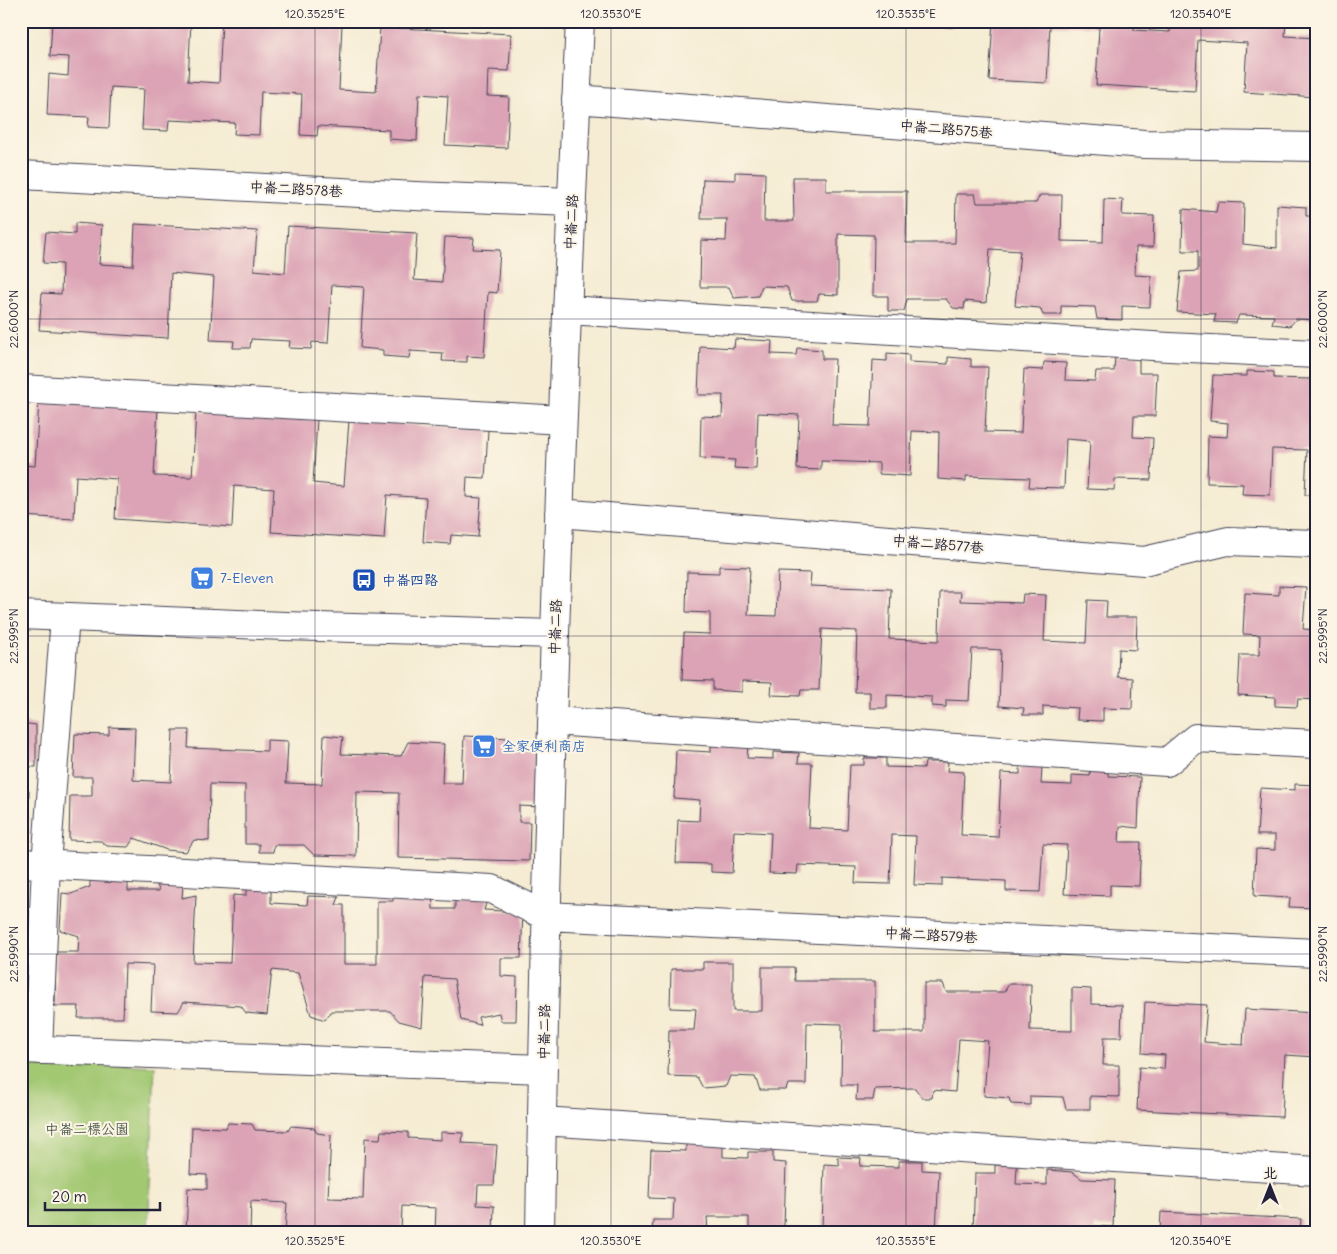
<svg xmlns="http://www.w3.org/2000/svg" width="1337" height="1254" font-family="Delius,'LXGW WenKai TC',sans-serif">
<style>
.green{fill:#a2c872;stroke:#627556}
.building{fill:#dba3b5}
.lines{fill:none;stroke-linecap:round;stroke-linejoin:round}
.minor-casing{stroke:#424052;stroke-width:30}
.minor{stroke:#fff;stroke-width:28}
.ticks{fill:none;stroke:#22223b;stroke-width:1;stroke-opacity:0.45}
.labels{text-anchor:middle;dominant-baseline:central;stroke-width:4;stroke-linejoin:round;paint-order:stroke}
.street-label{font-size:14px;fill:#22223b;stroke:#fcf5e5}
.shop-label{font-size:14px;fill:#366cbe;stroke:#fcf5e5;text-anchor:start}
.transit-label{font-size:14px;fill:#164399;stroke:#fcf5e5;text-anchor:start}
.park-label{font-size:14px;fill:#4f5c4e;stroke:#fcf5e5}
.neatline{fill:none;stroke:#22223b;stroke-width:2}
.ticks-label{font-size:12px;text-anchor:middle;fill:#22223b}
</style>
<rect width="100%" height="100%" fill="#fcf5e5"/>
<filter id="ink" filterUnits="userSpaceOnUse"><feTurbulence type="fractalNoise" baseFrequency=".02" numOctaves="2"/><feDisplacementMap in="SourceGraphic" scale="10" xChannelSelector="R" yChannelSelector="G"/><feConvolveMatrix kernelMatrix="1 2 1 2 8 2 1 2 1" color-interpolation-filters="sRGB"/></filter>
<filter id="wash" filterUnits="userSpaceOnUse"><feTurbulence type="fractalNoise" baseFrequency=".0096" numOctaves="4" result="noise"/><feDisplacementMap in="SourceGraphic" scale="20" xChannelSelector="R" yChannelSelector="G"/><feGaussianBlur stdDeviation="1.12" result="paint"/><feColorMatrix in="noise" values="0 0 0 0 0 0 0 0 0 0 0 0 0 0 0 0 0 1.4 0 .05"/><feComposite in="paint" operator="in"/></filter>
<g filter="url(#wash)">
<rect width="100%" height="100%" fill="#f5ecd3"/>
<path class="green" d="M21,1060L155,1066L148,1233H21Z"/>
<g id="blocks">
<path class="building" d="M52,21H191L188,81L219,83L222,21H286L342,24L339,90L376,92L380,27L511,34L509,71L488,70L487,96L509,97L507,148L445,145L448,96L419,94L417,141L389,139V130L354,128L318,126L317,136L300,135L302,94L261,92L259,135L234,134L235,123L169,120L168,131L142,130L144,89L111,87L109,128L88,127L89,117L47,115L49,74L68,76L69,57L50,56Z
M882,21H953L952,27L882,23Z
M993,21H1135L1134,30L1170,32L1171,21H1286L1285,36L1316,38V97L1244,92L1247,43L1198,40L1195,91L1096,85L1099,27L1050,25L1047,83L989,80Z
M735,172L765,173L764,221H794L793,177H826V191H907L906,243H955L956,194H975L977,203H1036L1040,195H1062L1061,241L1103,242L1104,199L1123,200L1122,215L1154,216L1153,247H1136L1135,275L1151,276L1150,307L1122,306V320L1097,319L1095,307L1061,306V315H1043L1040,308L1015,306L1020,251L990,249L986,303L965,301L964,309L953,308L946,299H907L904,311H888V296H873L874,235L838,234V295L819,294L817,301H792L787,287L762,286L758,296L734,298L729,287H700L701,240L726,241L727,219H701L703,179L735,180Z
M1218,202L1244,203L1243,244L1277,248V205L1306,207V216H1316L1315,320L1296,319L1290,326L1272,324L1274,316L1239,315L1236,323L1214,322L1216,314L1177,312L1181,272L1198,271V251H1182L1183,209L1216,212Z
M75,223L102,225L99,264L133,266L135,224L257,231L254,270L285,273L288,226L417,233L414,280L442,282L445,237L474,238L473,249L500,250L497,293L488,292L484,357L467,356V362L442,361L443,353L410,351L409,358L383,356V350L360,348L364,287L332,285L328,343L312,342L311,349L289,348L290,341L251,339L250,348H233L234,341L210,340L214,277L171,273L168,338L39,330L42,293L61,294L62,264L43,263L46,232L75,234Z
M735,339L772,341L771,354L796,355L797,348L822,350V359H835L832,425L870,426L873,360L887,361V353L909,355V362L948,364V357L971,359V367H988L985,432L1021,433L1024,369L1043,370L1044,362L1066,363L1065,380L1095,381L1096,371H1114L1115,355L1139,356V373H1157L1155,416H1134L1133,437L1153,438L1151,480L1115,479L1114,490L1087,489L1090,441L1066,439L1064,488L1029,487L1030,478L966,476V481L938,479L939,432L912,431L910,476L879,474V463L821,461V470L797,469L799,415L758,413L756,469L734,468L735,460L700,458L701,416L722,417L723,395H698L700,346L734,348Z
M1247,371L1274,372V378L1310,379L1311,374L1316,375V495H1305L1307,450L1272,449L1270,495L1242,494L1243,484L1207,483L1208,436L1227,437L1228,423L1210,421L1213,375L1247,376Z
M39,401L158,409L154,476L192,477L196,412L317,420L313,483L344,486L349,421L488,430L485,478L467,477L466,497L481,498L478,537L451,535L450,544L423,542L426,498L387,495L384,539L271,532L274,489L234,486L232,527L115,519L117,479L76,476L74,519L21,516V465L35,466Z
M719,566L750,567L748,615L776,616L778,572L811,573L810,586L891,589L889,639L939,641L940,592H961L960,601L1022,603L1023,594L1046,595L1044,641L1086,643L1088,600L1107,601L1106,617H1137L1136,650L1119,649L1118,677L1133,678L1132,709L1103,708V721L1077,720L1078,708L1043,706V715H1023L1024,708L999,706L1001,650L986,649H972L969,701L946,700V707L932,706V697L887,695V708H870V692H855L857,631L822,629L819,690H801L800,696L771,695L772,682L742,681V692L713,690V681L682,680L684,633L710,634V613L686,612L687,572L719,573Z
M1279,586L1306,587L1303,629L1316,630V700L1298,699L1297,707L1275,706V697L1238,695L1240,655H1259L1260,635L1243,634L1245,593L1279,595Z
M21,723L36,725V767L21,766Z
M109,727L135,728L133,780L171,782L173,730H189L188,748L267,751V740L288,741L286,783L322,784L324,735L343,737L341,754L401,756L408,742L444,744L442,783H462L464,736L511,738L510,748L544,749L542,807L519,806V822H530L529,861L398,858L399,793L357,792L356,856L314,855L304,845H274L273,852H259V844H245V785L210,784L209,841L194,840L186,852L167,850L134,838L128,847L107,846L101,841L69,840L70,796H92V777H73L75,734L109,735Z
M711,743L748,745L747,758L773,759V752L799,753L798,763H812L809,828L847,830L850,765H864V758H886V767L924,768L925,762H948L947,771L964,772L961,835L998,837L1001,773L1020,774V766L1042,767L1041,784L1072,785V775L1090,776L1091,759L1108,760V776L1140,777L1138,828L1120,826L1119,842H1141L1139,886L1110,885V896L1064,894L1067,845L1043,844L1040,892L1006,891V881L942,878V886L914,885L916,836L892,835L890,884L855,883L856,867L798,865L797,874L769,873L771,833L734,831L732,873L711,872V864L676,863L678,820L699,821L700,800L674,798L676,750L711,752Z
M1295,784L1316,785V908L1289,907L1290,898L1254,896L1256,849L1275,850V835H1257L1260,788L1295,790Z
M29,790L28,826H21V791Z
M21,880H26L25,927H21Z
M90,881H128V891H159L157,884L183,885L182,898L196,895L193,962L230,963L233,895L246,896V888L271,889V903L307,905L308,896L339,897L336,905H344V964H377V901H393V892H432L433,909H455V900H487L484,910L523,912L521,958H501V976L517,977L516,1021H501L499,1013L478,1017L480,1025L461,1020L454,979L425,977L422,1027L399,1021L390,1011H331L325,1020L311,1015L298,973L272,970L267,1015L246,1013L241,1006L184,1002L178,1012L151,1011L153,965L125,964L123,1018H78L79,1006H55L56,952H78L79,936L60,930L62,893L71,894L90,887Z
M703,962H733V1011H762V967H794L795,981H875V1032H924V983H943L946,992H1004L1009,984H1031L1030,1030L1072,1031V988L1091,989V1004L1122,1005L1121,1037H1104L1103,1065H1119V1097L1090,1096V1109H1066L1063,1097L1030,1096V1105L1011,1104L1009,1098L984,1096L988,1041L959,1039L955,1092L933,1090L932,1098H922L915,1088L875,1089L873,1100H856L857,1085H841L842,1024L807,1023L806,1084H788L786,1090H760L755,1077L730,1076L726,1086L703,1088L697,1077L668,1076L669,1030H694L696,1009L670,1008L671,969H703Z
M1145,1002L1207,1005L1204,1042L1243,1045L1245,1009L1316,1013V1057L1285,1055L1282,1117L1137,1110L1139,1067L1164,1069L1165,1055L1142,1053Z
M1314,1094H1316V1117H1313Z
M228,1123L252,1124L255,1130L288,1131L291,1126L314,1128L317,1133L331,1135L328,1198L363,1199L365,1138L380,1139L381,1131L408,1132V1138L441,1140V1132L463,1133L462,1143L497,1145L494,1185H478L477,1205L494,1206L493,1233H435L436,1208L402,1206L401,1233H285L287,1203L251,1201L250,1233H186L188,1188L207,1189V1175L190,1174L192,1127L226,1128Z
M686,1143L723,1144V1157L748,1158V1152H773V1162L786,1163L784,1227L822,1229L824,1164L840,1165L837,1157L861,1158L860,1166L899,1167V1161H922V1170L939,1171L936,1233H749V1217H707L708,1233H652L653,1220H673L674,1199L649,1198L651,1150L686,1151Z
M995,1165L1017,1166L1016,1184L1047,1185V1170L1072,1172L1082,1179L1115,1180L1113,1227L1095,1226L1094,1233H973L975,1173H995Z
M1161,1212L1301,1219L1300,1233H1160Z"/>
</g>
</g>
<g filter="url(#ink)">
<use href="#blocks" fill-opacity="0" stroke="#424052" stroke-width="1"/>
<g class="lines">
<g class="minor-casing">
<path id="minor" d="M576,99L1144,144L1316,147
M21,175L415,196L572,202
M567,310L1169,347L1316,354
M21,389L562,420
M559,513L1144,561L1228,541L1316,544
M21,615L285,626L555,634
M552,721L1167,762L1196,738L1316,744
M21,863L492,889L546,916L1316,953
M21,1049L543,1069
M38,1050L46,864L65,617
M542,1121L1316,1171
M540,1233C546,829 561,425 580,21"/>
</g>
<use href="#minor" class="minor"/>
</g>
</g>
<path class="ticks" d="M315,21V1233M611,21V1233M906,21V1233M1201,21V1233M21,319H1316M21,636H1316M21,954H1316"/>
<defs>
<g id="supermarket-square" transform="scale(1.25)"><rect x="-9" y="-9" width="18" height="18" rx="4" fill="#3f7fe0" stroke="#fcf5e5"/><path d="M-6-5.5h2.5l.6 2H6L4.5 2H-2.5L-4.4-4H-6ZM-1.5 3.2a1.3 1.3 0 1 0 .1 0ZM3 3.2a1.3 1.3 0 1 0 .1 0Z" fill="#fff"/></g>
<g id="bus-square" transform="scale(1.25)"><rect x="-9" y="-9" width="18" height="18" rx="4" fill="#1a4fb4" stroke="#fcf5e5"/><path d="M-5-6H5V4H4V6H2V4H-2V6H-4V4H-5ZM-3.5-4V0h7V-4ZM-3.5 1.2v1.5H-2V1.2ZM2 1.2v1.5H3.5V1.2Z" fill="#fff"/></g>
</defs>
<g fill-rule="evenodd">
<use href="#supermarket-square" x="202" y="578"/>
<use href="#bus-square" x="364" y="580"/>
<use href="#supermarket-square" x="484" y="746"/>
</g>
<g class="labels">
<g class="street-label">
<text transform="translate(946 129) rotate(5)">中崙二路575巷</text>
<text transform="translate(296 189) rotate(3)">中崙二路578巷</text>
<text transform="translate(571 222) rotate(-87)">中崙二路</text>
<text transform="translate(938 544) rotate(5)">中崙二路577巷</text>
<text transform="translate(555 627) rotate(-88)">中崙二路</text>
<text transform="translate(931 935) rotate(3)">中崙二路579巷</text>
<text transform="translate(544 1032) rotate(-89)">中崙二路</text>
</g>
<g class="shop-label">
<text x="220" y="578">7-Eleven</text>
<text x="502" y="746">全家便利商店</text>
</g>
<g class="transit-label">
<text x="382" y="580">中崙四路</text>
</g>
<g class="park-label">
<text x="87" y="1129">中崙二標公園</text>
</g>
</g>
<rect width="1337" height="1254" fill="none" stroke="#fcf5e5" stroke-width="55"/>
<g transform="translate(1270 1186)" stroke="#fcf5e5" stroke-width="4" paint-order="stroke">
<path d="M0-4L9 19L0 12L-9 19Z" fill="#22223b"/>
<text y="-8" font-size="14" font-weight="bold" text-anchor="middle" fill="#22223b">北</text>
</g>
<path d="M45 1202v8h115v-8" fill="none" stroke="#22223b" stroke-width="2.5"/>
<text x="52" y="1202" font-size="15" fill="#22223b" stroke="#fcf5e5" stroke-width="4" paint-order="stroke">20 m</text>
<rect x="28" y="28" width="1282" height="1198" class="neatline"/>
<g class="ticks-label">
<text x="315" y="18">120.3525°E</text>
<text x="611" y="18">120.3530°E</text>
<text x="906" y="18">120.3535°E</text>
<text x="1201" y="18">120.3540°E</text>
<text transform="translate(14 319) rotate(-90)" y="4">22.6000°N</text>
<text transform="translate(1323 319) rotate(-90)" y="4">22.6000°N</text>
<text transform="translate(14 636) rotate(-90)" y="4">22.5995°N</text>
<text transform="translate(1323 636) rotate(-90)" y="4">22.5995°N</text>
<text transform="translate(14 954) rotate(-90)" y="4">22.5990°N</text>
<text transform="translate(1323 954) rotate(-90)" y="4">22.5990°N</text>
<text x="315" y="1245">120.3525°E</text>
<text x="611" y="1245">120.3530°E</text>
<text x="906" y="1245">120.3535°E</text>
<text x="1201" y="1245">120.3540°E</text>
</g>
</svg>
